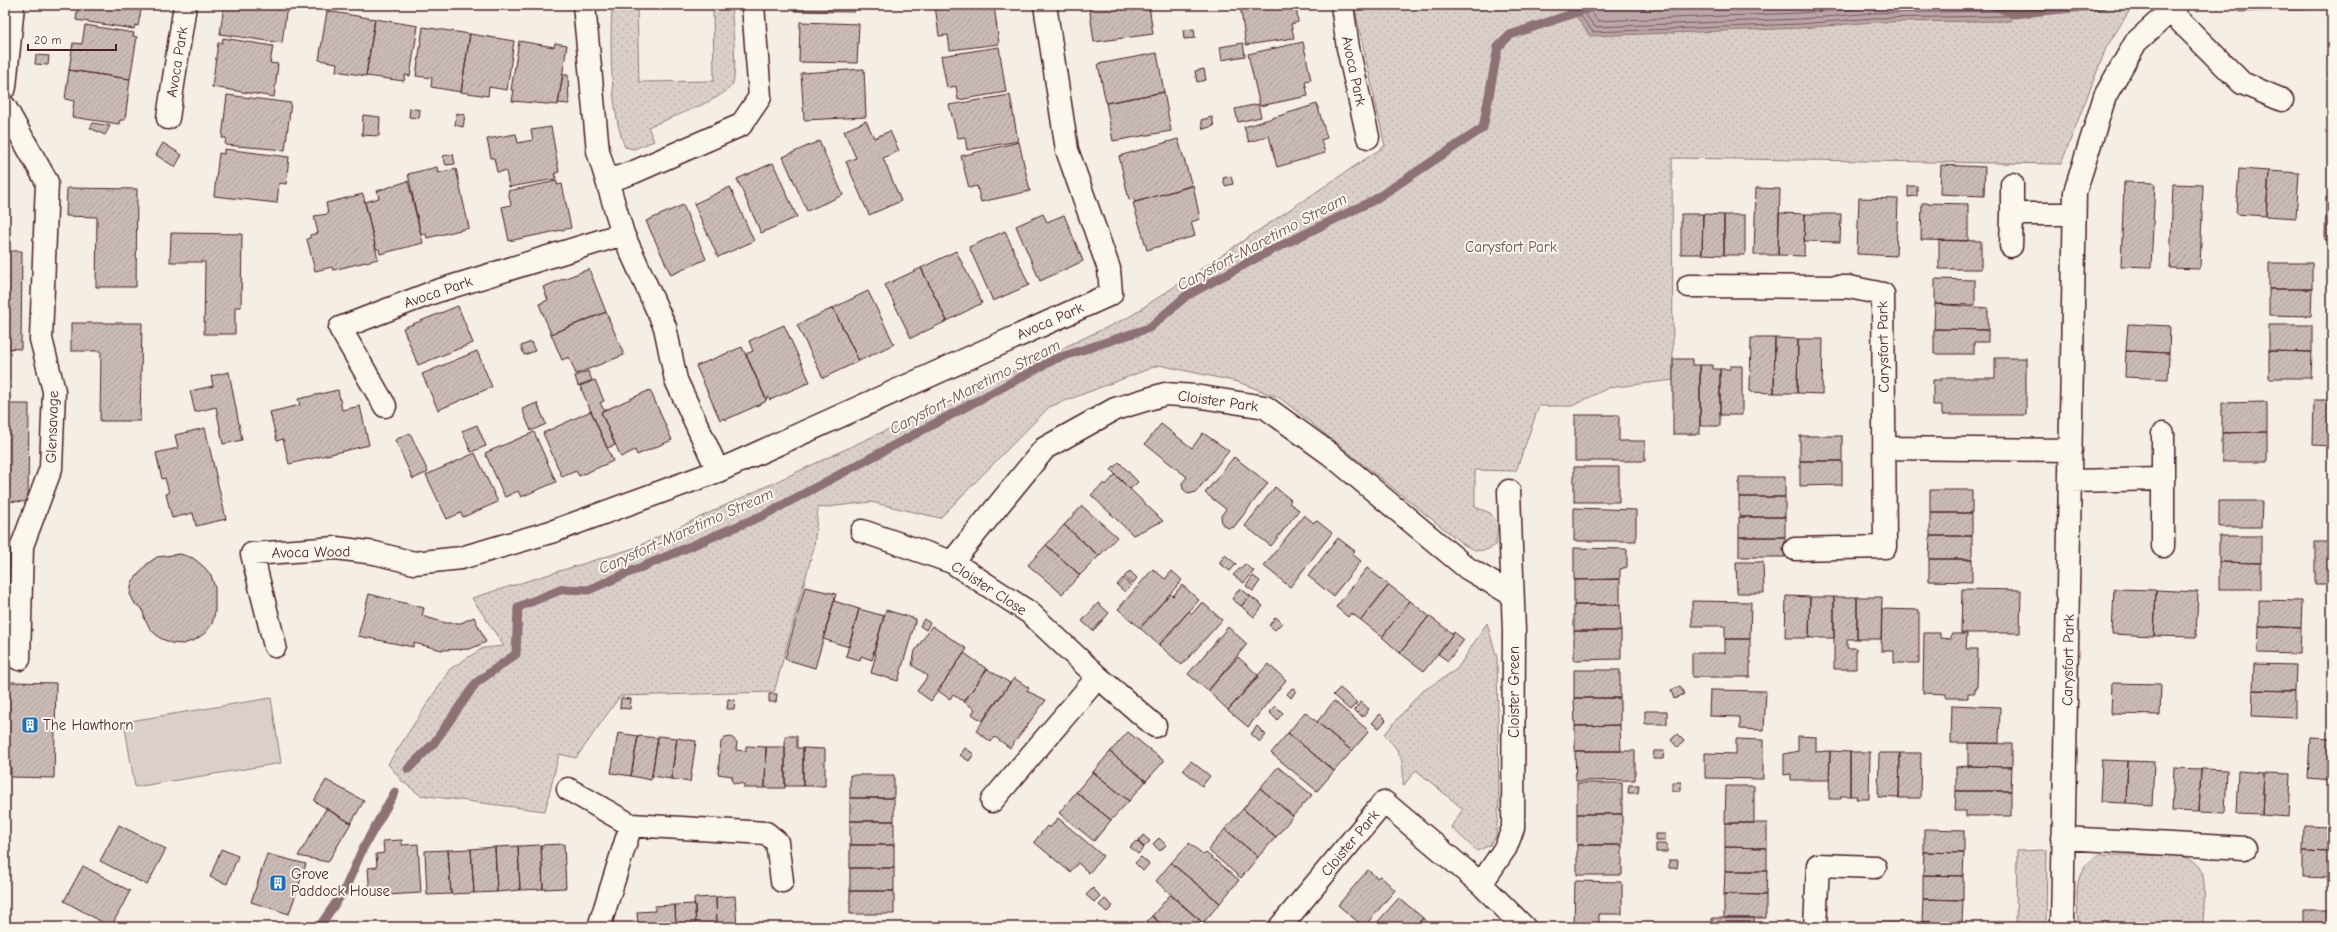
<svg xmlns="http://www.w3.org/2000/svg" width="2337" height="932" font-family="'Comic Neue',sans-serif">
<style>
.grass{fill:url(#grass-dots);stroke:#92787a}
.pitch{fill:#dbd0c9;stroke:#92787a}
.water{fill:#baa7a5;stroke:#8d7174}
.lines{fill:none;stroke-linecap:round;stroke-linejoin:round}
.shore{stroke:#77555c;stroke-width:1}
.stream{stroke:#8d7174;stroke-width:9}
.building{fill:url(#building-hatch);stroke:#4a1f2b}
.minor-casing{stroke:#4a1f2b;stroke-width:25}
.minor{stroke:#fbf7ec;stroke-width:22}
.labels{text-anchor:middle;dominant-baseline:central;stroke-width:4;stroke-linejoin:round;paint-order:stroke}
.street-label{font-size:15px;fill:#4a1f2b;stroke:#fbf7ec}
.park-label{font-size:15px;fill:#6e4b52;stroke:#fbf7ec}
.poi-label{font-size:15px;fill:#4a1f2b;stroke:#fbf7ec;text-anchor:start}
.water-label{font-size:16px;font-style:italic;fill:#714f56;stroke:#fbf7ec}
</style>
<defs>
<pattern id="grass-dots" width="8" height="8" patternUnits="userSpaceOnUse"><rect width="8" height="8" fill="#dbd0c9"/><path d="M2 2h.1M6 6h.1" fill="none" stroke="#bdb2ad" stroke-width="1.8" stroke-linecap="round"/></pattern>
<pattern id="building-hatch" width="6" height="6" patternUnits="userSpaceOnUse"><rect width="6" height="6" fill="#cabbb6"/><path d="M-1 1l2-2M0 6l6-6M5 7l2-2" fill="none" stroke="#afa09d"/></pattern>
</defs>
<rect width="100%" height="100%" fill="#f4eee4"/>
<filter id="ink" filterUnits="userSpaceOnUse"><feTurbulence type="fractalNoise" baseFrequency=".025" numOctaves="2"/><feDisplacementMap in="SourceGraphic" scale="8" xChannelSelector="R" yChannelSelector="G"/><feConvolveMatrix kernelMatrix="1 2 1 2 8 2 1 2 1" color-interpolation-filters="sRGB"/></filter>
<g filter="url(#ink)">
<path class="grass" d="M612,5H637L639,82L714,81L713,5H731C732,19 738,75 732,85C722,100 667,119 648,127L654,141L634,149L625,147C610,112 610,44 612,5Z
M1354,5H2133L2106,48L2061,164L1672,158L1673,380L1608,388L1572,406H1539L1516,471L1475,470V507L1490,513L1498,523L1496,545C1483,553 1476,552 1463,544L1280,398L1238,382L1159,365L1049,407L940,518L871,502L818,508L814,547L774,692L620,696L576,758L559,754L545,811L420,795L402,781L388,764L450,669L483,648L504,646L472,598L634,548L1129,317L1385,146Z
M1487,623L1497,658L1499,801L1496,837L1490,845L1477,851L1451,827L1463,809L1416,770L1403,786C1404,761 1402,752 1384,735L1420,693L1457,669Z
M2047,850L2046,927H2016L2017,851Z
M2098,855H2180C2187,858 2194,860 2199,866C2208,876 2203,912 2203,926L2211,927H2078C2078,897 2070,873 2098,855Z
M1849,922H1901V927H1850Z"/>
<path class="pitch" d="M271,698L281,763L135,787L124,722Z"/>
<path class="water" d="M1562,5H2011L2013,14L2010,21L1873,22L1801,28L1590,36L1574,13Z"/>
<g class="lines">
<path class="shore" d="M1569,5L1577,11L1593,32L1800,24L1873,18L2006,16L2008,14V5
M1578,5L1595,27L1800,19L1873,13L2001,11L2003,5
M1586,5L1598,21L1800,13L1873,7L1996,5"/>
<path class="stream" d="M1993,5L2013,14L2103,5
M2241,8L2323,5
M408,769L434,743L476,683L516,654L518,607L563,589L588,590L766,514L1055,359L1149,328L1186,296L1262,255L1374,200L1483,128L1498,47L1510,35L1598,5
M319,927L344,891L363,848L395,792"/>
</g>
<path class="building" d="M78,5H142L138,26L135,25L134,29L76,20Z
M224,5H296L286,13L282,43L220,34Z
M796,5H854V12L795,11Z
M935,5H994L999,44L950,50L948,35L939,36Z
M1089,5H1149L1153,34L1094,42Z
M1240,5H1296L1298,22L1291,24L1294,38L1246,45Z
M327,11L375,19L366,76L336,71L337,63L319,60Z
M375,19L418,26L410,76L405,75L404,81L366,76Z
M800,22L859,24L857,63L799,62Z
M85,25L134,33L133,36L137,37L130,79L69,70L73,43L82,44Z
M423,27L470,34L461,92L431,87L432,78L416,76Z
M1194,29L1195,38L1184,39L1183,30Z
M470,34L514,41L507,90L489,87L488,96L461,92Z
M223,38L273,46L270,63L278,64L274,97L212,87L218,43H222Z
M519,41L554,47L555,43L567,45L558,105L512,101L514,90H511Z
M1303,42L1311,80L1305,81L1308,96L1260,106L1248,54Z
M1243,43L1245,56L1222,60L1220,47Z
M999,47L1006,92L958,100L956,86L947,88L941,56Z
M1157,53L1164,92L1106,103L1098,64Z
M36,55L49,56L48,65L35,64Z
M864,69L866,117L804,120L801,73Z
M1204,69L1206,80L1197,82L1195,71Z
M69,70L130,79L125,120H120L119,124L72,117L74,101L65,99Z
M563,75H568L569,104L558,103Z
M1164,92L1171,131L1113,141L1106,103Z
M227,95L291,103L285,150L225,145L226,138H222Z
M1010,95L1018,141L967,150L965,137L958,138L949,105Z
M1258,104L1261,117L1238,122L1235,109Z
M1317,104L1327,138L1321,140L1325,153L1277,167L1269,136L1249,142L1244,127Z
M410,108L420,110L419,118L409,117Z
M457,113L465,115L463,127L455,125Z
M363,115L380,117L379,136L362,135Z
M1212,117L1214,126L1203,129L1201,120Z
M866,121L874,138L890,131L899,151L883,158L901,201L869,215L846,162L856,158L844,131Z
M93,123L110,126L105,135L90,128Z
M551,127L559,172L555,173L556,179L509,187L506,171L497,172L494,158H491L487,139L516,134L518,143L533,140L531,130Z
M1178,139L1192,186L1135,202L1134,199L1129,200L1119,156Z
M819,141L843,195L807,211L783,157Z
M1019,142L1030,191L981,202L977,186L969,188L961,156Z
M163,143L182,155L175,167L156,155Z
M224,149L289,157L286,184L279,183L277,203L214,196L219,153L224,154Z
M453,154L455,164L446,165L443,156Z
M773,163L797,217L761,233L737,179Z
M1941,165L1985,167L1984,196L1940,194Z
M437,167L438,173L456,169L469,228L427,238L426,234L421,235L408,174Z
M2239,169L2269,171L2266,216L2236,214Z
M2269,171L2299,173L2296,218L2266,216Z
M1231,176L1233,184L1225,186L1223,178Z
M408,181L423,243L380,254L379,249H376L365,202L379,198L377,191Z
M557,181V185L562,184L571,228L509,241L502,207L511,205L508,191Z
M2124,182L2155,183L2151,267L2121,266Z
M2173,184L2203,185L2200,269L2170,268Z
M1193,185L1200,219L1191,222L1195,236L1147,250L1133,203Z
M1908,186H1917V196L1908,197Z
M730,187L754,241L718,257L694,204Z
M67,188L137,189L136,287H96L97,217L66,216Z
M1756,188L1780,189L1778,255H1754Z
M363,194L378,259L333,270L332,267L315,271L307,239L310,238V235L318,233L314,216L328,214L326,203Z
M2326,197H2332V240H2325Z
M1859,198L1898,199L1896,256L1857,254Z
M1922,203L1968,204V241L1921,240Z
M683,205L706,259L671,275L646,221Z
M1779,213L1805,214L1804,256L1778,255Z
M1043,214L1047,222L1064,215L1083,261L1040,281L1016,226Z
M1681,214H1703L1702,254H1681Z
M1703,214L1724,215V255L1702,254Z
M1805,214H1841L1840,242L1804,241Z
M1724,215H1745V255H1724Z
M1005,231L1029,285L993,301L969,247Z
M171,233L242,234L241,307H235V334H204L205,262H170Z
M1939,240L1981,241V269H1939Z
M5,251H22L21,349L5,348Z
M956,251L982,303L947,321L921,268Z
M2269,263H2312V289H2269Z
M921,268L947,321L911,338L885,285Z
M589,269L606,312L551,334L539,304L548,300L543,287Z
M1935,279L1975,280V305L1935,304Z
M2269,289H2312L2311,316L2269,315Z
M868,291L894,344L859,361L833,308Z
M1935,304L1988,308V330L1934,329Z
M458,306L473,343L418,365L403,328Z
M833,308L859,361L823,378L797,325Z
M606,312L624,355L576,374L569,357L562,360L551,334Z
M71,323H142L140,421H100L101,351H71Z
M2128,324L2170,326L2169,353L2126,351Z
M784,325L810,382L770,400L769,397L766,399L746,354L753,351L749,341Z
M2269,325H2312V352L2269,351Z
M1934,329L1988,330V342H1974V354H1934Z
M1751,338H1775L1774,393L1750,392Z
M1775,338L1798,339L1797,393H1774Z
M1798,339H1823L1822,394L1797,393Z
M531,342L535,351L524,355L521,346Z
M742,347L766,399L765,402L725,420L724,418L720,420L696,366Z
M477,351L492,387L438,410L422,374Z
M2126,351L2169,353L2168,379L2125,377Z
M2269,351L2312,352L2311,378H2269Z
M1995,358H2026V415H1942V405H1933V380H1941V378H1995Z
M1673,359H1692V365H1700V434H1673Z
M1700,365H1713V369H1720V426H1700Z
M1730,366H1742V415H1720V369H1730Z
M588,371L592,380L578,386L575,376Z
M229,372L242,440L223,444L216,407L195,412L190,391L213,386L211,376Z
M595,380L604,401L600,403L604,410L601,412L615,445L607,448L580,386Z
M338,390L342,410L360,406L369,445L289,464L283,439L277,441L270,412L300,405L298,399Z
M650,390L672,440L637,455L635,450L621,457L601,412Z
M2314,400H2332V446L2313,445Z
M2267,402V432L2222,433V403Z
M537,403L546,424L531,431L522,409Z
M5,404H29L28,502L5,501Z
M591,411L613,461L579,476L576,471L562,477L543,433Z
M1575,415H1619V441H1645V461H1575Z
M1161,424L1192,448L1203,433L1229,451L1196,492L1189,494L1183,489L1182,483L1187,477L1145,444Z
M477,425L486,446L471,452L462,431Z
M205,428L226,519L196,526L193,513L172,518L166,494L169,493L165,478L162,479L156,453L178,448L175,435Z
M534,432L556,482L521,497L518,491L505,497L485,453Z
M2267,432V462H2222V433Z
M410,433L428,472L413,479L395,440Z
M1800,436H1842V461H1800Z
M475,453L498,502L463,517L461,513L447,519L426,475Z
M1234,457L1268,483L1234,527L1228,528L1222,524L1221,516L1226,509L1205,493Z
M1800,461H1842V485L1800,486Z
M1119,462L1138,482L1130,489L1111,470Z
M1574,467H1619V502H1574Z
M1115,475L1130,489L1163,521L1133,535L1091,495L1104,483L1106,485Z
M1739,477H1785V497H1739Z
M1275,487L1291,500L1289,503L1299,510L1271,546L1245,526Z
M1930,490H1972V513H1930Z
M1739,497H1785V517H1739Z
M2219,501H2262L2261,527H2219Z
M1082,506L1117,537L1099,556L1064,525Z
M1574,508L1636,510V541H1574Z
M1930,513H1972V536H1930Z
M1304,515L1314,523L1316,520L1332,533L1290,587L1264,566Z
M1739,517H1785V537H1739Z
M1064,525L1099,556L1080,575L1046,545Z
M1930,536H1972V559H1929Z
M2219,536H2261V563L2219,562Z
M1739,537H1785V557H1739Z
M1338,538L1355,551L1352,554L1361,561L1333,596L1308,576Z
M2315,542H2332V584H2315Z
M1046,545L1080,575L1062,594L1028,565Z
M1574,548L1627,549V567L1620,569V579L1574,580Z
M180,554L193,558L203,566L211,575L215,588V612L212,624L205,633L195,640L183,644L171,643L160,638L151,630L145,620L142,608L135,604L130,594L132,582L147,564L157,557Z
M1225,555L1236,564L1230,571L1219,563Z
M1929,559H1972V582L1929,581Z
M1736,562H1763L1764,593H1737Z
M2219,562L2261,563V589H2219Z
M1245,564L1254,571L1244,583L1233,575Z
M1367,568L1389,585L1361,620L1351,613L1348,617L1336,607Z
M1153,569L1165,579L1172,571L1182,580L1140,628L1118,609Z
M1130,571L1137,578L1132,584L1124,577Z
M1253,576L1260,581L1253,591L1246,586Z
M1123,578L1131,586L1125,592L1117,585Z
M1620,579V605H1574V580Z
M1182,585L1199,600L1159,645L1140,628L1170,594L1173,596Z
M1389,585L1410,601L1382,637L1361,620Z
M805,587L836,594L815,668L785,659Z
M1240,588L1250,596L1241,606L1232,599Z
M1962,589L2021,590L2020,633H1961Z
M2114,589L2156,590L2154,636L2112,634Z
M2156,590L2198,592L2196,637L2154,636Z
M369,594L424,608L422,616L446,623H461L474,617L486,642L470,649L442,650L414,643L413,647L358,636Z
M1250,596L1263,606L1254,617L1241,606Z
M1786,596L1810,597L1809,638H1785Z
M1810,597H1834V638H1809Z
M1834,597H1857V639H1847V648H1856V669H1834Z
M1857,597H1882L1881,639H1857Z
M2259,600L2302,601L2301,628L2259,626Z
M834,601L859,609L849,647L823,639Z
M1410,601L1429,616L1400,653L1382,637Z
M1692,601L1751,602L1750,639H1725V626H1692Z
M1202,602L1222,620L1182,665L1159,645L1189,611L1192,614Z
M1098,603L1109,613L1093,631L1082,621Z
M1574,605H1620L1621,631H1574Z
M859,609L884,616L872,660L861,656L860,660L846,656Z
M1882,609L1919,610V663H1894V651H1881Z
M886,610L916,619L898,681L871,673L876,654H873Z
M1429,616L1453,634L1424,671L1400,653Z
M1276,617L1282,623L1275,630L1269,625Z
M924,619L930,623L926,630L920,626Z
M932,626L967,649L931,701L917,691L928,676L912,665L915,651Z
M2259,626L2301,628L2300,654L2258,653Z
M1228,627L1247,644L1208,691L1188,674Z
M1574,631H1621V659L1574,660Z
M1454,632L1464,640L1448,661L1438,654Z
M1924,633H1940V638L1951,639V634H1967L1966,649H1978L1977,689H1975V693H1968V698H1946V694L1923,693Z
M1725,639H1750V677H1692V653H1725Z
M964,653L987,669L964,702L953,694L950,699L938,691Z
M1238,657L1259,676L1228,710L1208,691Z
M1268,664L1286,680L1248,727L1228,710Z
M2254,664L2296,665L2295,691L2253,690Z
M987,669L1010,683L982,721L972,714L975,709L964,702Z
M1574,670H1620V698H1574Z
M5,671H10V682L56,683L54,778L11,777V766H5Z
M1014,678L1029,688L1027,691L1046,700L1010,748L995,737L991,742L976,731Z
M2112,683L2161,684L2160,715L2111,714Z
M1680,686L1684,694L1674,699L1671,690Z
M1292,688L1296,691L1291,698L1287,694Z
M1340,688L1357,703L1350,710L1333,695Z
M1710,690L1766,691L1764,730L1740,729V717L1709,716Z
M2253,690L2295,691V718L2252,716Z
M769,694H777L776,702H769Z
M621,698L631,699L630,709L620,708Z
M1574,698H1620V725L1575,726Z
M728,699L735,700L734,709H727Z
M1334,701L1369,731L1352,751L1317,722Z
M1361,702L1369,709L1363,717L1354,710Z
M1952,705L2000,707L1999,743H1951Z
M1275,706L1283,713L1277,720L1269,712Z
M1645,711H1667V724H1645Z
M1305,712L1352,751L1334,771L1288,733Z
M1380,714L1386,720L1379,728L1372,723Z
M1620,725L1621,751H1575V726Z
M1257,726L1266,735L1260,742L1251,734Z
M1128,732L1164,761L1146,781L1110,752Z
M618,733L638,736L631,776L611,773Z
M1288,733L1334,771L1317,791L1271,753Z
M1677,734L1684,741L1678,748L1671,740Z
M638,736L658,738L651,780L631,776Z
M658,736L677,738L671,779L652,776Z
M785,736H797V748H803V786H785Z
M1798,736L1816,737V752L1830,751L1829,780H1791V774L1784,775V754L1798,751Z
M731,737L737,742L736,750L746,751V746L766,747L765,788H744V784L733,783L732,776L718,774L721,742L725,738Z
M2310,737L2332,738V781L2308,779Z
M677,738L696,741L690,782L671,779Z
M1736,739L1763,740V779L1705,778V753L1736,754Z
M1968,743L2012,744V767L1968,766Z
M766,747H785V788H765Z
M803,748L825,749V786H803Z
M965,748L974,754L969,761L960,755Z
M1575,751H1635V780L1576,781Z
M1654,751H1664L1663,759H1653Z
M1830,751L1850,752V796H1841V799H1829Z
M1110,752L1146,781L1129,801L1093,772Z
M1850,752H1870L1869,799H1856L1857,796H1850Z
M1879,753H1900L1899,798L1878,797Z
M1900,753H1921L1920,798H1899Z
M2102,760L2128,761L2126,803L2100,802Z
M1191,761L1210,776L1202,786L1183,770Z
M2128,761L2154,762L2152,805L2126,803Z
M1968,766L2012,767L2011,791H1956V767Z
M1278,767L1312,795L1293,816L1260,788Z
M2174,768L2201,769L2199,812L2172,811Z
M2201,769L2227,770L2225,813L2199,812Z
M2238,771L2264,773L2262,815L2236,814Z
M1093,772L1129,801L1111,820L1076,792Z
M2264,773L2291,774L2289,817L2262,815Z
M850,775H894V798H850Z
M326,780L364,801L351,823L314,801Z
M1672,782H1681V791H1672Z
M1577,783H1622V814H1577Z
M1629,785H1639L1638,793H1628Z
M1726,786H1754V823H1725Z
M1260,788L1293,816L1276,837L1243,809Z
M1956,791H2011V816H1966V811H1955Z
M1076,792L1111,820L1094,841L1059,813Z
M850,798H894V821H850Z
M326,809L351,823L328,862L298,856Z
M1243,809L1276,837L1258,857L1225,829Z
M1577,814H1622V845H1577Z
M1058,818L1103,856L1089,873L1078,863L1070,872L1034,842L1047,826L1050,828Z
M850,821H894V845H850Z
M1725,823H1767V848L1725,847Z
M119,825L166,849L147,885L100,861Z
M2304,825L2332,826V852L2303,851Z
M1225,829L1258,857L1241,878L1208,850Z
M1924,829L1964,830V853L1924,852Z
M1655,834H1665V841H1655Z
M1143,835L1150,841L1144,847L1138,841Z
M1159,838L1166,845L1160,851L1153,844Z
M402,840V845L418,844L421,893L370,896L368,868L377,867L376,854L384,853L383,841Z
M1136,841L1144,848L1138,854L1130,847Z
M1189,843L1204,855L1206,853L1239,880L1220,903L1171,863Z
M564,844L566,888L543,889L541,845Z
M1656,844H1667V852H1656Z
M541,845L543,889L520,890L518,846Z
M850,845H894V868H850Z
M1577,845H1622V875H1577Z
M518,846L520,890L497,892L495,847Z
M495,847L497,892L474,893L471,849Z
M1725,847L1767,848V871H1725Z
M221,849L238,856L227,884L210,877Z
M471,849L474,893L451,894L448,850Z
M448,850L451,894L427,895L425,851Z
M2303,851L2332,852V878L2303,877Z
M1924,852L1964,853L1963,876L1923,875Z
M267,854L306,864L289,914L251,902Z
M1141,857L1149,864L1143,871L1135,863Z
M1669,860H1678L1677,868H1669Z
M1171,863L1220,903L1203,923L1156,881Z
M83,866L130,891L111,927L64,901Z
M850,868H894V891H850Z
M1368,870L1377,878L1380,876L1395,890L1364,927L1338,905Z
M1725,871H1767L1766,895L1724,894Z
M1923,875L1963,876V900L1923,899Z
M1575,881L1622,882V914H1599V927H1574Z
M1093,888L1100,896L1094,902L1086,895Z
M850,891H894V914H850Z
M1724,894L1766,895V918H1724Z
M1170,895L1203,923L1200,927H1165L1152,916Z
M735,896L737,927H717L716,897Z
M716,897L717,927H696L694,898Z
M1399,898L1423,918L1415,927H1373Z
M1105,899L1113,906L1107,912L1099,905Z
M1923,899L1963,900L1962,923L1922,922Z
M695,904L696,927H676L675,905Z
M675,905L676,927H638L637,912L655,911V906Z
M2303,910H2332V927H2303Z
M1152,916L1165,927H1142Z
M1423,918L1433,927H1415Z
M1712,918H1754V927H1712Z
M1922,922L1962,923V927H1922Z"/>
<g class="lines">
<g class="minor-casing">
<path id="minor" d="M584,5L598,151L623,234L665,327L676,380L718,471
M1342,5L1348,48L1368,137
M2171,12L2242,83L2282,100
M5,87L13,5
M5,107L47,182L41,339L54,391L51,468L22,546L19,659
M168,118L185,5
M608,181L634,172L741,125L760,97L753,5
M2012,184V214H2073
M2011,246L2012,214
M1689,286L1849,287L1883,294L1885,547L1795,549
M385,406L340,328L434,292L623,234
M2163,434V546
M1885,448L2071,450
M2071,481L2162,479
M862,531L952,562L1030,613L1098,677L1155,726
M952,562L1045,448L1115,409L1165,394L1195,396L1265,407L1330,454L1467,568L1511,594
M275,646L252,554L336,548L375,553L414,563L461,558L554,531L718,471L1111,294L1109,269L1067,150L1045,5
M568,789L631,825L766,833L777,842L782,881
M992,801L1098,677
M2063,838L2245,848
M1481,884L1506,847L1513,828L1514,632L1509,491
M599,927L631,825
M1280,927L1384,802L1481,884L1524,927
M1815,927L1818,865L1875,867
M2062,927L2075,192L2105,96L2136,42L2177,5"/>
</g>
<use href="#minor" class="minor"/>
</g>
</g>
<defs>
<g id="building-square" transform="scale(0.9)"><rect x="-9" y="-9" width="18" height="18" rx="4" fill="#1f6fb2" stroke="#fbf7ec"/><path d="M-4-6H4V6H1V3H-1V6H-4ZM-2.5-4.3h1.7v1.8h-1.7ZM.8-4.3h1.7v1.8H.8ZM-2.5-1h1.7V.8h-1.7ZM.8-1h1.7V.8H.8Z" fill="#fff"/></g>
</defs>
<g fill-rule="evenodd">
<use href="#building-square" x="30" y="725"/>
<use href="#building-square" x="278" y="883"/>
</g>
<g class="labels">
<g class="street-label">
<text transform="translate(177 62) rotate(-81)">Avoca Park</text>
<text transform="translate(1354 71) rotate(78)">Avoca Park</text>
<text transform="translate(438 292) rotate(-19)">Avoca Park</text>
<text transform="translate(1050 321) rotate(-24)">Avoca Park</text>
<text transform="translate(1883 347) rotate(-91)">Carysfort Park</text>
<text transform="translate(1218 401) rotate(8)">Cloister Park</text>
<text transform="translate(52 427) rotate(-88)">Glensavage</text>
<text transform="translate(311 552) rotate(-1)">Avoca Wood</text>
<text transform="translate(989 588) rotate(33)">Cloister Close</text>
<text transform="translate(2068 660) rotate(-89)">Carysfort Park</text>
<text transform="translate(1514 692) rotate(-90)">Cloister Green</text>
<text transform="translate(1350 843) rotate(-50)">Cloister Park</text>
</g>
<g class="park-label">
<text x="1511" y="247">Carysfort Park</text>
</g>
<g class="poi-label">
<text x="43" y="725">The Hawthorn</text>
<text x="291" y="874">Grove<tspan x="291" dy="17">Paddock House</tspan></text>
</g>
<g class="water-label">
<text transform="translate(1262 242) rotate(-28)">Carysfort-Maretimo Stream</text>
<text transform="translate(975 387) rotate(-27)">Carysfort-Maretimo Stream</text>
<text transform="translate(686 531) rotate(-24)">Carysfort-Maretimo Stream</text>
</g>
</g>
<rect width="2337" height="932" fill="none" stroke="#fbf7ec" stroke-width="20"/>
<rect x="10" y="10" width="2317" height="912" fill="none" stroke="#4a1f2b" stroke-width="1.5" filter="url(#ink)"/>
<path d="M28 44v6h88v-6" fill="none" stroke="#4a1f2b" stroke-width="2"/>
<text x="34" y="44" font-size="12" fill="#4a1f2b" stroke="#fbf7ec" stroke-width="3" paint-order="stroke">20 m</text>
</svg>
